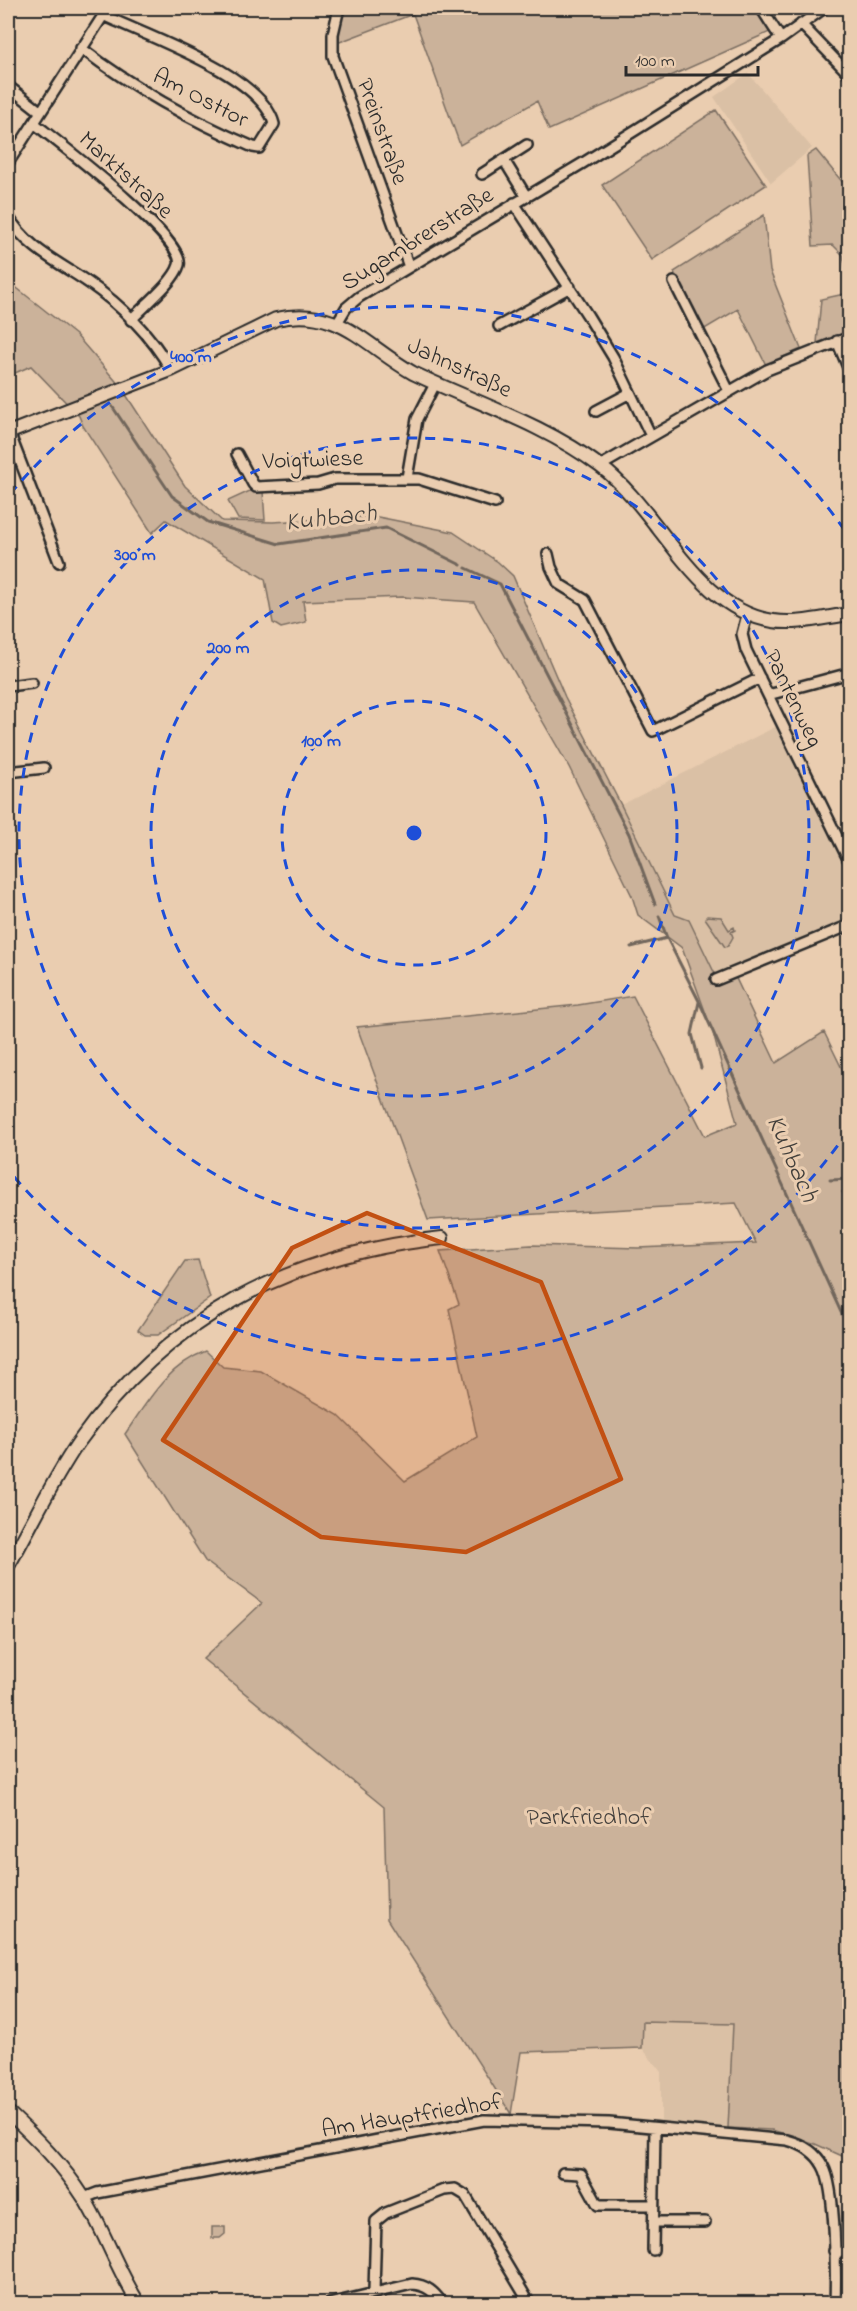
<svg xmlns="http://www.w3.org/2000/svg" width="857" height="2311" font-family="'Indie Flower',sans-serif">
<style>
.built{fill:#dac0a5}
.green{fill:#cbb29a;stroke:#7b6e62;stroke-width:1.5}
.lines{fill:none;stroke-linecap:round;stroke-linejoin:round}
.stream{stroke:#71665b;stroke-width:3}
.street-casing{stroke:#2b2b2b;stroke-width:14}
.secondary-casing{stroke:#2b2b2b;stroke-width:16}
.street{stroke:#eacdb0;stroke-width:9}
.secondary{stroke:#eacdb0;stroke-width:12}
.marked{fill:#c25012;fill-opacity:0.2;stroke:#c25012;stroke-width:4.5;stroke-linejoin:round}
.ring{fill:none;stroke:#1d4ed8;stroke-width:3;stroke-dasharray:10 8}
.labels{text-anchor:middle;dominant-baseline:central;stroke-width:6;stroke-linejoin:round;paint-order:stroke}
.street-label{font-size:24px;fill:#2b2b2b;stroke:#eacdb0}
.park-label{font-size:24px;fill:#433f3c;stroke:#eacdb0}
.water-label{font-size:26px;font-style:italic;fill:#423f3b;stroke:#eacdb0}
.centre{fill:#1d4ed8;stroke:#eacdb0;stroke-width:3}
.ring-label{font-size:18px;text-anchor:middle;font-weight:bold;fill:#1d4ed8;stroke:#eacdb0;stroke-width:6;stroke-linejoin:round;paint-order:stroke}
</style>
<rect width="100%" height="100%" fill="#eacdb0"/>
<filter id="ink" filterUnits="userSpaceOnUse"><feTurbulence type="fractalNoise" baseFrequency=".0167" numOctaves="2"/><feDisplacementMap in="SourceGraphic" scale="12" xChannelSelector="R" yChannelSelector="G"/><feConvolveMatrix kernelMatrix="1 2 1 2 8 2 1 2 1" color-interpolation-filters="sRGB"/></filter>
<g filter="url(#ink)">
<path class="built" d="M748,73L812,148L771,183L714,97Z
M783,723L849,862V923L717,976L689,920L675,915L621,805Z
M643,2022L733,2024L728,2128L661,2121V2072L642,2048Z"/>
<path class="green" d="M344,8H757L772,31L549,130L537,101L460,145L413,14L337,43Z
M716,110L766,185L652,260L602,185Z
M816,150L849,190V284L843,255L833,245L813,246L807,156Z
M764,215L770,271L801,349L766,365L738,309L703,330L674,272Z
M8,281L76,335L121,387L185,486L222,521L273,522L373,516L453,532L498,562L513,576L565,697L621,805L675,915L689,920L716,976L732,970L776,1063L824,1032L849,1083V1191L842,1192L850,1205L849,2159L813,2143L772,2130L728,2128L733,2024L643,2022L642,2048L521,2052L511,2114L387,1919L384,1807L203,1659L262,1603L205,1561L125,1434C147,1402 168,1365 206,1351L223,1367L261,1371L338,1415L405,1481L477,1437L449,1309L459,1304L440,1251L531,1245L638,1248L756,1243L736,1203L428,1220L357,1027L578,1005L633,996L705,1136L737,1123L713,1033L682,948L638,915L632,896L569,767L474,602L402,597L303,601L306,622L281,628L273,623L265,579L166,520L152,533L83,426L79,416L31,366L8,376Z
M849,293V331L817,343L821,299Z
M252,490L263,492L265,520L238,519L228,501Z
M707,916L721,917L729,930L734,927L735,930L731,932L733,937L728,946L725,947L705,918Z
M198,1260L210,1298L158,1335H145L138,1330L185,1261Z
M212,2227H225V2234L220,2238H212Z"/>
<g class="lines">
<path class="stream" d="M112,406L172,496L208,522L279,544L386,528L461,565
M466,568L500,584L629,834L655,904
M659,916L667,938L699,1001L850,1332
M631,947L667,938
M699,1002L692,1034L701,1068
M830,1180L850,1179"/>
<g class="street-casing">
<path id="street" d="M339,8L333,34V56L409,267
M761,8L781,39
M801,24L850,75
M81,48C136,90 190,120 253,147L259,148L274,124C262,75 146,36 103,15
M8,86L41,112
M34,123C55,140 187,240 179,265C174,282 144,306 131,320
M504,160L526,196
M8,163L108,8
M482,174L527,145
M514,203L588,316L613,357L651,436
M8,216C26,248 60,263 89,283C121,305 152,336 171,370
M674,282L729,391
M337,323L346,308L359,297L583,163L781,39L824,8
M499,326L570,287
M837,341L850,372
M596,411L630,393
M9,432L59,562
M237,454L253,484L256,487L318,484L335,479H419L495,503
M600,466L767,370L850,337
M407,478L417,419L435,384
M548,554L551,567L559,584L585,600L653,731L760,678
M747,615L742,634L746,650L850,863
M8,686L32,683
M768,695L850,673
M8,772L44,768
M716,980L850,925
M563,2173L581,2174L598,2205H653
M84,2198L97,2193L484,2120L609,2123L787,2140C802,2144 815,2151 823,2166C836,2188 836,2275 835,2304
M653,2222H705
M653,2250L655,2128
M834,2251L850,2253
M374,2291L376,2221L386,2213L444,2190L455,2189L465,2195L530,2304
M329,2304L412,2284C427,2285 434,2292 443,2304"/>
</g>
<g class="secondary-casing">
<path id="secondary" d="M8,433L171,370L276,319C338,305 364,345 413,373C476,403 544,424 600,466C661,511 694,609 773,621C798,625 825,617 850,614
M8,1566C32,1525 51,1482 78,1443C167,1317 290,1254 442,1238
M8,2112C36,2138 63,2165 84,2198C105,2232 117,2270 139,2304"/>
</g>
<use href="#street" class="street"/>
<use href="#secondary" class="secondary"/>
</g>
</g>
<path class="marked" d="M367,1213L541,1282L621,1479L466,1552L321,1537L163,1440L292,1248Z"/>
<g class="ring">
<circle cx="414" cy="833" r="132"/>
<circle cx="414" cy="833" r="263"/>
<circle cx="414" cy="833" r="395"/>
<path d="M848 1131A527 527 0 0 1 10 1172M10 494A527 527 0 0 1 848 535"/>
</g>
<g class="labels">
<g class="street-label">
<text transform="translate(200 99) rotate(27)">Am Osttor</text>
<text transform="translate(381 132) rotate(70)">Preinstraße</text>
<text transform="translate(125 176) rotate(42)">Marktstraße</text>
<text transform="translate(418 240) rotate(-32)">Sugambrerstraße</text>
<text transform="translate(459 369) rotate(25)">Jahnstraße</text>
<text transform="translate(313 461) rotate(-2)">Voigtwiese</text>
<text transform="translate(792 699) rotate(64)">Pantenweg</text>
<text transform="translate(412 2117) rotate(-9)">Am Hauptfriedhof</text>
</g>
<g class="park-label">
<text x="589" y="1818">Parkfriedhof</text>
</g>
<g class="water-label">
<text transform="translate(331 519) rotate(-6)">Kuhbach</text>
<text transform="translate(791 1159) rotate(66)">Kuhbach</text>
</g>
</g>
<circle cx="414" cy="833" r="9" class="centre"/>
<g class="ring-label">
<text x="191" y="362">400 m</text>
<text x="135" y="560">300 m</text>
<text x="228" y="653">200 m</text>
<text x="321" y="746">100 m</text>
</g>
<rect width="857" height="2311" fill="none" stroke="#eacdb0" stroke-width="30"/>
<rect x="15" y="15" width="827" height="2281" fill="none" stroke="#2b2b2b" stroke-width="2" filter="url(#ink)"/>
<path d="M626 66v9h132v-9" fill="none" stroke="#2b2b2b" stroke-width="3"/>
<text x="635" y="66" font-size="18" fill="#2b2b2b" stroke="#eacdb0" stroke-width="4.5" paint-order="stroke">100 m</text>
</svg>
